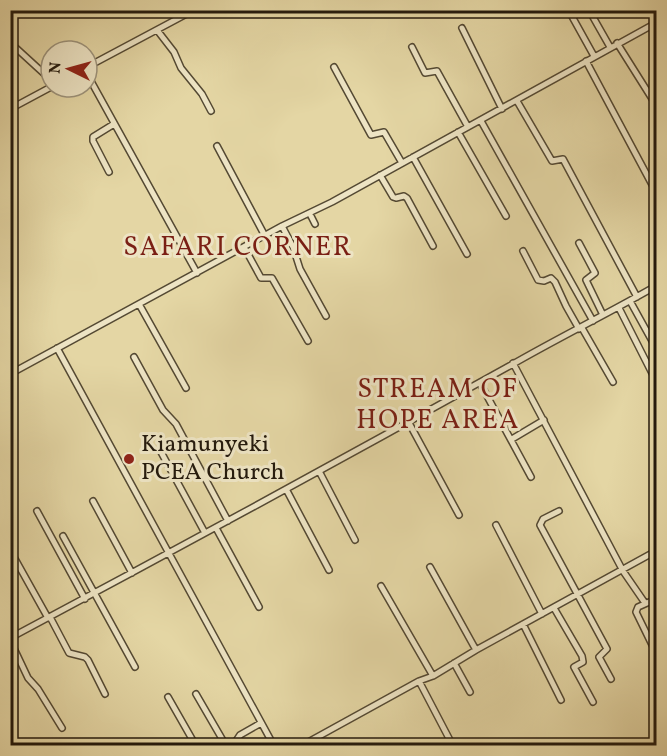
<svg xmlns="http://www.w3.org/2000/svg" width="667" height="756" font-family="Vollkorn,serif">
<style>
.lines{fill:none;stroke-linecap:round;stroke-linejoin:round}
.minor-casing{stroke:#544933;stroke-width:8}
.minor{stroke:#ede4c4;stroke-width:5}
.poi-dot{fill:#8f2418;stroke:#ede4c4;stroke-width:2}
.labels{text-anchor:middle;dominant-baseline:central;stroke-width:6;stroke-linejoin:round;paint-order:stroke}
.poi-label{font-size:24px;fill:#241a0d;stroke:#ede4c4;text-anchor:start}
.quarter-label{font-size:27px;letter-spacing:1.5px;fill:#7a1f14;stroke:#ede4c4}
</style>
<rect width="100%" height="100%" fill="#e4d6a4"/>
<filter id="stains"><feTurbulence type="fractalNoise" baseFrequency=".00333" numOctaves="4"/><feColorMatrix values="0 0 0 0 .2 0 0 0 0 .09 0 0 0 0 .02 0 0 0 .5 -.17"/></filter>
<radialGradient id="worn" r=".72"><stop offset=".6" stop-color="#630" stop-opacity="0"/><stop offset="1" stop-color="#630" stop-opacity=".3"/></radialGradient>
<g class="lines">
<g class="minor-casing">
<path id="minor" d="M589,10L610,47
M569,11L594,56
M462,28L502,109
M157,30L174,52L181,68L202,94L211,111
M617,43L656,105
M412,47L425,73L437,71L468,127
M16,48L51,80
M586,61L656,192
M87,67L194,10
M334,67L371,135L384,132L402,163
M87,74L197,273
M517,101L552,161L563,159L637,297
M10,109L51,87
M481,121L593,321
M458,132L506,216
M217,146L265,236
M413,157L467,254
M109,172L93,141V137L114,124
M380,175L393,197L396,198L404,196L407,198L433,246
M310,214L315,224
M282,226L293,247L300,269L326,316
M579,243L595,273L586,280L603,315
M244,247L261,278H272L308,341
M523,251L538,280L544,281L551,278L555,282L566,306L579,329
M630,301L656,348
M139,304L186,388
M619,308L656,381
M582,328L613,382
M57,348L274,746
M134,357L163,410L176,424L228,521
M513,363L623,571L645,603
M10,374L282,226L332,202L656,23
M480,383L531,477
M409,423L459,515
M512,439L544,420
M161,452L205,533
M319,471L355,540
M286,489L329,570
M93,501L132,573
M37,511L85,599
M559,511L543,519L540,525L607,649L599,657L611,679
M496,525L542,614
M216,528L259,607
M63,536L135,667
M10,550L48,618
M430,567L476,650
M381,586L433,676
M656,599L638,607L636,612L656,653
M554,608L582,656L583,662L574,667L593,702
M50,617L69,653L85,657L88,660L105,694
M523,624L561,700
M10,638C179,548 346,457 513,364C560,337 609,313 656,286
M10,640L28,678L38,689L62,728
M454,663L470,692
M419,681L453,746
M196,694L225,744L236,741L240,746
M168,697L196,746
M236,741L240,735L261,723
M70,743L71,746
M301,746L419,681L433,676L476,650L656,551"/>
</g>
<use href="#minor" class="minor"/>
</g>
<circle class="poi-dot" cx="129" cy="459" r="6"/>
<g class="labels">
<g class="poi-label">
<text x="141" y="445">Kiamunyeki<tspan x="141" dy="28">PCEA Church</tspan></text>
</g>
<g class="quarter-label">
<text x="238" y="248">SAFARI CORNER</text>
<text x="438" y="390">STREAM OF<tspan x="438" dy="31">HOPE AREA</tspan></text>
</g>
</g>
<rect width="667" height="756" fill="none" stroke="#e4d6a4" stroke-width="36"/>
<rect x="12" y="12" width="643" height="732" fill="none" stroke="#241a0d" stroke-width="3"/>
<rect x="18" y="18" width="631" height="720" fill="none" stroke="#241a0d" stroke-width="1.5"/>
<g transform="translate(69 69) rotate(275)"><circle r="28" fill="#ede4c4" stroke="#9d937b" stroke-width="1.5"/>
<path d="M0-4.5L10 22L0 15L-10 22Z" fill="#8f2418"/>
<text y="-9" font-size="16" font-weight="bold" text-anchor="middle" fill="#241a0d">N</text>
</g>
<rect width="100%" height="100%" filter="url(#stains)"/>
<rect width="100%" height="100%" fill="url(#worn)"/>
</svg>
